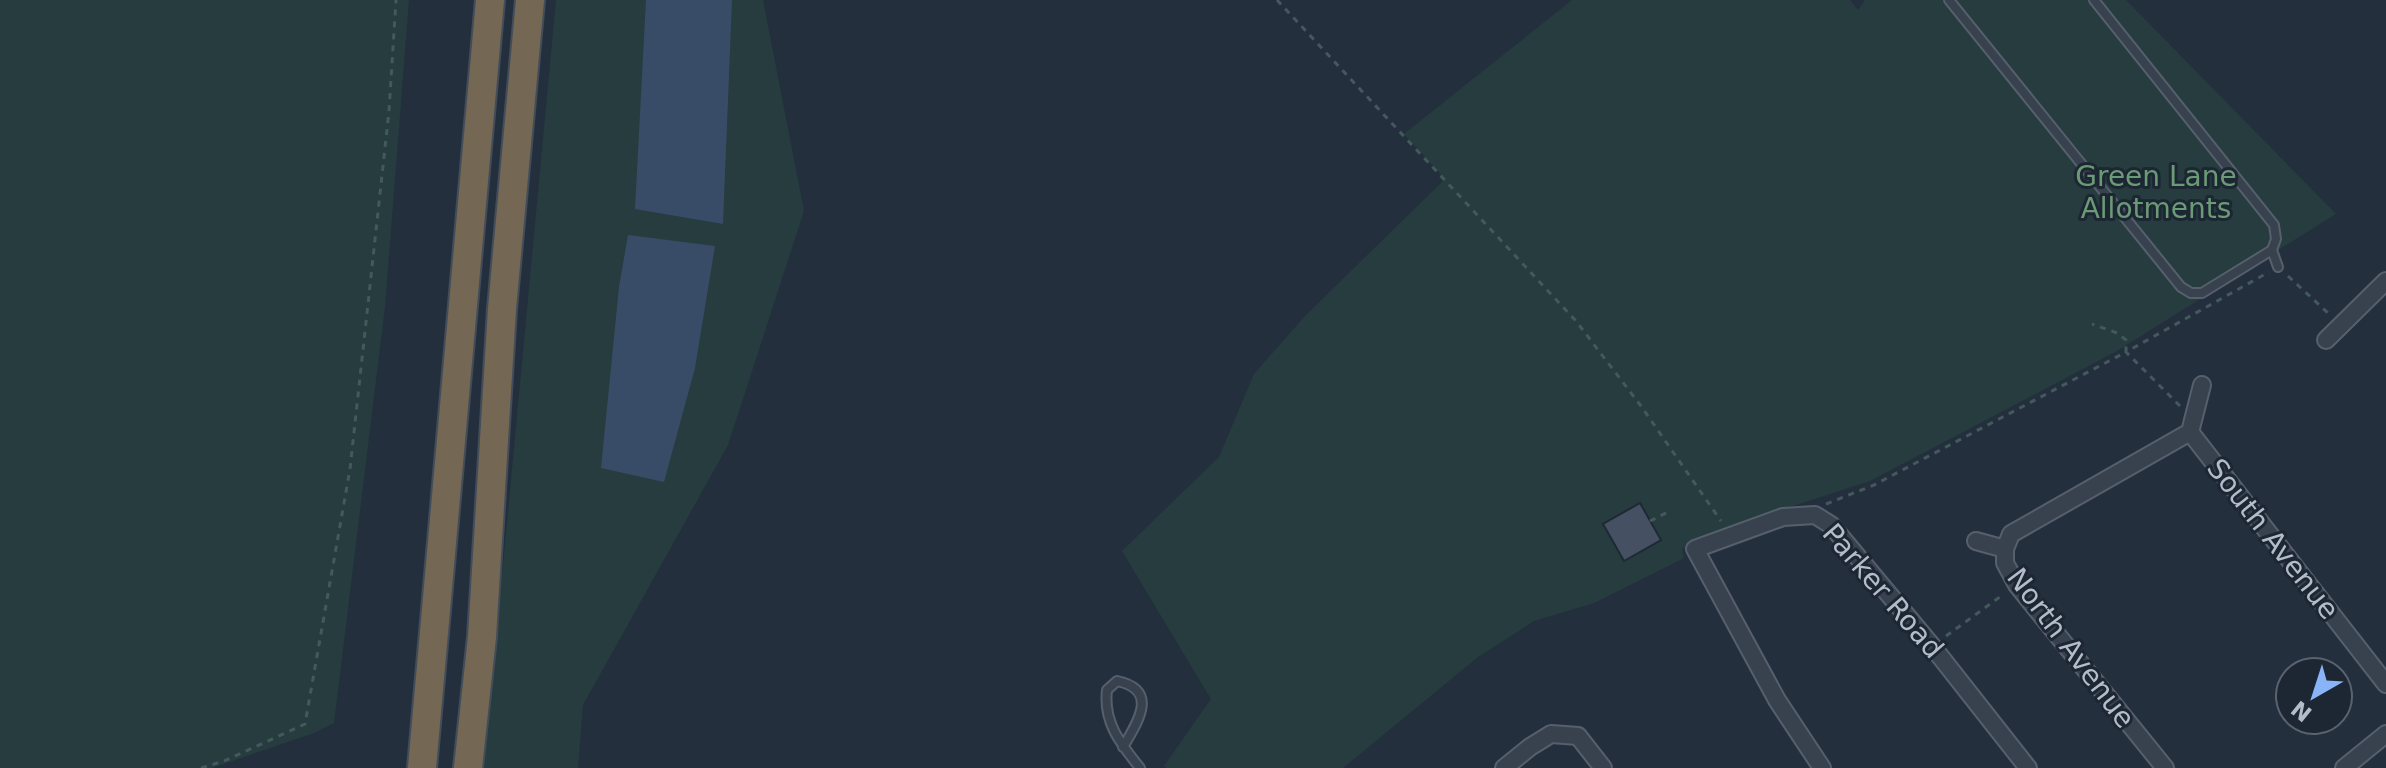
<svg xmlns="http://www.w3.org/2000/svg" width="2386" height="768" font-family="'DejaVu Sans',sans-serif">
<style>
.green{fill:#263c3f}
.water{fill:#394c67}
.building{fill:#455162;stroke:#1f2835;stroke-width:2}
.lines{fill:none;stroke-linecap:round;stroke-linejoin:round}
.lane-casing{stroke:#565f6c;stroke-width:12}
.street-casing{stroke:#565f6c;stroke-width:20}
.highway-casing{stroke:#434c59;stroke-width:32}
.path{stroke:#44595c;stroke-width:3;stroke-dasharray:6 6;stroke-linecap:butt}
.lane{stroke:#38414e;stroke-width:8}
.street{stroke:#38414e;stroke-width:16}
.highway{stroke:#746855;stroke-width:28}
.labels{text-anchor:middle;dominant-baseline:central;stroke-width:6;stroke-linejoin:round;paint-order:stroke}
.park-label{font-size:28px;fill:#6b9a76;stroke:#1d2633}
.street-label{font-size:28px;fill:#b4bcc9;stroke:#1d2633}
</style>
<rect width="100%" height="100%" fill="#242f3e"/>
<path class="green" d="M0,0H409L385,307L334,723L314,733L212,768H0Z
M556,0H763L804,211L728,445L583,705L578,768H484Z
M1572,0H1850L1858,10L1865,0H2126L2336,214L2117,351L1870,481L1747,521L1682,549L1684,558L1594,603L1534,621L1478,657L1343,768H1167L1164,766L1211,699L1122,551L1219,457L1254,374L1305,316L1445,179L1404,134Z"/>
<path class="water" d="M646,0H732L723,224L635,209Z
M628,235L715,246L695,368L664,482L601,468L619,287Z"/>
<path class="building" d="M1640,503L1661,540L1624,561L1603,524Z"/>
<g class="lines">
<g class="lane-casing">
<path id="lane" d="M1949,0L2181,287L2191,293H2202L2272,250L2276,239L2274,225L2094,0
M2272,250L2278,267
M1123,747C1137,723 1160,690 1117,681L1107,690C1103,723 1121,744 1140,768"/>
</g>
<g class="street-casing">
<path id="street" d="M2326,340L2386,281
M2202,385L2190,432L2386,684
M1976,541L2005,549V563L2017,585L2165,768
M2005,549L2011,534L2190,432
M1504,768L1530,747L1551,734L1578,736L1603,768
M1822,768L1777,700L1695,549L1783,517L1815,515L1831,525L1932,646L2028,768
M2344,768L2386,734"/>
</g>
<g class="highway-casing">
<path id="highway" d="M422,768L490,0
M468,768L482,637L502,309L530,0"/>
</g>
<path class="path" d="M1277,0L1576,321L1641,406L1721,521
M2288,276L2329,314
M2180,406L2126,352L2269,272
M1826,504L1874,485L2126,352V340L2117,333L2092,324
M1650,521L1670,511
M1946,636L2004,594
M201,768L224,761L305,724L350,469L389,111L396,0"/>
<use href="#lane" class="lane"/>
<use href="#street" class="street"/>
<use href="#highway" class="highway"/>
</g>
<g class="labels">
<g class="park-label">
<text x="2156" y="176">Green Lane<tspan x="2156" dy="32">Allotments</tspan></text>
</g>
<g class="street-label">
<text transform="translate(2273 539) rotate(52)">South Avenue</text>
<text transform="translate(1883 591) rotate(49)">Parker Road</text>
<text transform="translate(2071 648) rotate(53)">North Avenue</text>
</g>
</g>
<g transform="translate(2314 696) rotate(219)"><circle r="38" fill="#1d2633" stroke="#59626f" stroke-width="2"/>
<path d="M0-6L14 30L0 20L-14 30Z" fill="#8ab4f8"/>
<text y="-12" font-size="22" font-weight="bold" text-anchor="middle" fill="#b4bcc9">N</text>
</g>
</svg>
